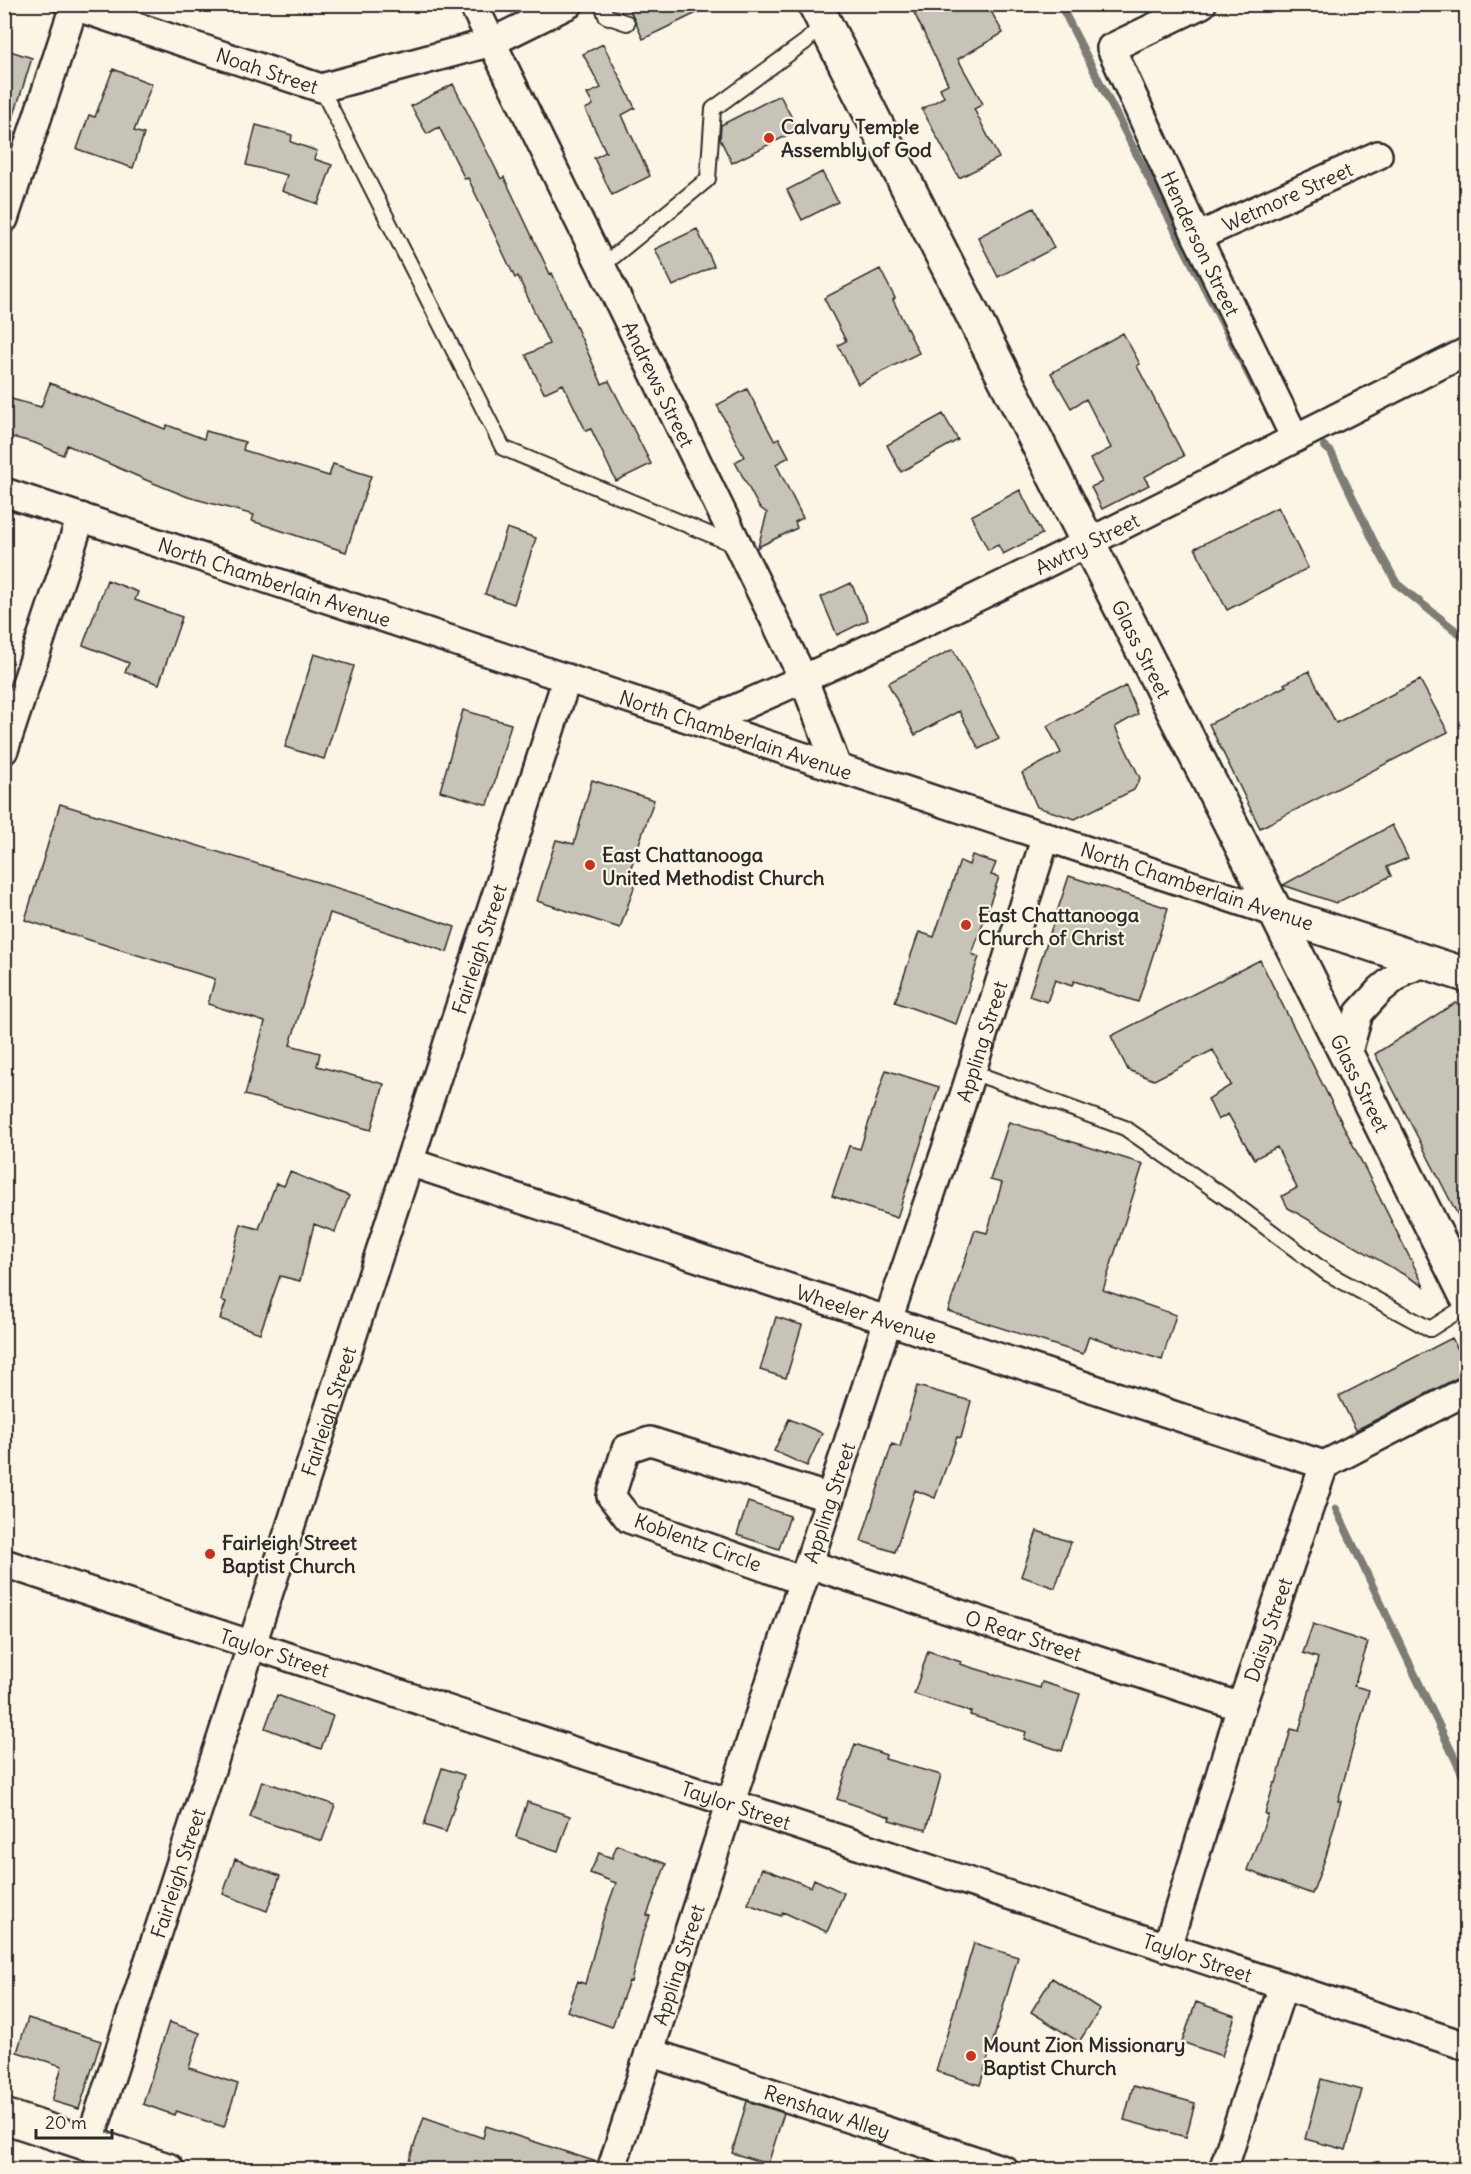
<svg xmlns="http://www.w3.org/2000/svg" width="1471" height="2174" font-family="Delius,sans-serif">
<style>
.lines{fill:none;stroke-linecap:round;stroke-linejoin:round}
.stream{stroke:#7d7b74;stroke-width:8}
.building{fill:#c8c3b7;stroke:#2b2b2b;stroke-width:1.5}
.lane-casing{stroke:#2b2b2b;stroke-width:18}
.street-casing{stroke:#2b2b2b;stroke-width:32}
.secondary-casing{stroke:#2b2b2b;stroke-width:38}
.lane{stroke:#fcf5e5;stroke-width:14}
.street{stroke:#fcf5e5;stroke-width:27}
.secondary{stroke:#fcf5e5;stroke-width:33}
.poi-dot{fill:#c8321e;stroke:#fcf5e5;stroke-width:2}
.labels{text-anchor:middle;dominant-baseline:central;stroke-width:4.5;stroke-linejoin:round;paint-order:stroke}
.street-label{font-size:20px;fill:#2b2b2b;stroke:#fcf5e5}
.poi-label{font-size:20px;font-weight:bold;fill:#2b2b2b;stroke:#fcf5e5;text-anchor:start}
</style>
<rect width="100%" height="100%" fill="#fcf5e5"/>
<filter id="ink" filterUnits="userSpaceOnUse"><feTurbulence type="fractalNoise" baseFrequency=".0167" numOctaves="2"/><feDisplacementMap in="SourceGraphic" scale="12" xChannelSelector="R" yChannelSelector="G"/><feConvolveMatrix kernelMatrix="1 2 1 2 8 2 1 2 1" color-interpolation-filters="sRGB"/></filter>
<g filter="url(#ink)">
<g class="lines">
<path class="stream" d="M1060,4L1258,393
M1324,446L1331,452L1374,542L1397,584L1466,639
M1336,1509L1466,1782"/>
</g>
<path class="building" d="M627,4H715L643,39Z
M910,4H987L1003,33L958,59L983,104L974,109L999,158L959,178L922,109L944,97L940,88L948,84Z
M603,44L635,108L622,115L650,176L612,195L594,158L606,152L585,109L593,105L587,94L601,88L583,54Z
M4,49L32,58L9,131L4,130Z
M113,69L152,84L134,131L144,134L133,168L77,149L89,115L95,117Z
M453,84L501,179L504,177L550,274L552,273L602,384L609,381L651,464L616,481L591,429L586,431L563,384L544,393L526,355L549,344L518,276L515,278L468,178L465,179L439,127L427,134L411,106Z
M780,95L798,130L732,163L720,139L721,125Z
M256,125L292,135L291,142L317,151L314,159L332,165L318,204L282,191L287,175L246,165Z
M822,172L838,202L802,220L787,190Z
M1034,208L1054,248L998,277L978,237Z
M697,229L714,266L673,286L655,249Z
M880,269L895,298L893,300L919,353L858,384L838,345L846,341L824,298Z
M1123,333L1140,364L1137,366L1184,456L1144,477L1149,485L1102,509L1091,487L1102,482L1090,459L1111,448L1086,399L1071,408L1051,373Z
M50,383L165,429L167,425L204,439L206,431L245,442L243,450L329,476L333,464L371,476L346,552L252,521L254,515L188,497L146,480L67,445L63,455L35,443L4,435V397L41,407Z
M747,389L774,440L779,438L789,457L776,464L803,518L795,522L797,528L758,547L767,513L759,507L735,462L744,457L717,405Z
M943,414L958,440L901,472L887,445Z
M1020,490L1042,534L1003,554L998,545L988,550L971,516Z
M1278,507L1308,568L1227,610L1195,548Z
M507,528L536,538L514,604L485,594Z
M107,580L138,592L135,600L182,617L159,684L125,672L129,663L83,645Z
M851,583L868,620L837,635L821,597Z
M953,649L999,739L979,749L959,711L915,735L888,683Z
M314,654L354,666L324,759L285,747Z
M1309,671L1336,723L1420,680L1448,732L1260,828L1209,724L1286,686L1284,684Z
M1126,686L1138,714L1115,727L1140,778L1134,790L1075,819L1037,807L1022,773L1061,753L1047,726Z
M463,710L511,724L488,805L440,791Z
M592,780L654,800L628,876L637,879L620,928L537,901L556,840L574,844Z
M60,804L370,898L455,927L447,952L330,913L290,1045L320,1053L317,1066L384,1084L371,1130L245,1095L265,1022L208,1004L215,979L25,920Z
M1392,825L1408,858L1387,867L1391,876L1336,903L1283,885Z
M972,855L996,863L991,875L999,877L972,954L979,957L956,1024L895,1002L919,932L934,937L960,861L969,865Z
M1069,876L1168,908L1138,1002L1074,981L1072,986L1055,980L1047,1002L1029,996Z
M1260,960L1424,1286L1288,1208L1282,1196L1297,1188L1277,1147L1254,1159L1228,1114L1218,1120L1208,1099L1231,1085L1213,1050L1154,1080L1128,1070L1111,1036Z
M1455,1003L1467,1007V1233L1375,1054Z
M886,1070L939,1087L897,1218L832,1196L849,1146L860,1149Z
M1009,1122L1143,1164L1103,1290L1176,1315L1162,1360L1089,1336L1083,1354L948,1311L975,1230L987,1233L1002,1183L990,1180Z
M290,1172L349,1196L335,1232L314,1224L300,1281L280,1276L260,1333L220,1319L226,1302L221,1300L241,1224L259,1229L276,1183L284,1186Z
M776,1317L802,1325L786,1378L760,1370Z
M1452,1338L1467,1367V1375L1459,1377L1356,1430L1339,1396Z
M917,1386L971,1401L961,1438L957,1437L935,1498L915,1490L895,1552L861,1541L892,1444L900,1447Z
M789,1419L822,1433L807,1466L774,1451Z
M748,1502L790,1516L779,1549L737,1535Z
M1037,1531L1071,1542L1055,1588L1021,1576Z
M1313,1624L1368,1643L1354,1686L1369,1690L1338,1801H1341L1326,1856L1312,1894L1247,1870L1268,1815L1265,1814L1274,1783H1276L1291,1729L1299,1731L1318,1658L1303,1653Z
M928,1651L961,1662L960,1664L1040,1688L1042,1682L1080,1694L1062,1751L1024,1739L1026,1732L970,1715L971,1712L914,1694Z
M277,1695L333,1716L321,1749L265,1728Z
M855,1744L886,1755L885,1759L941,1775L926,1830L889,1820L890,1817L837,1799Z
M442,1768L464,1775L446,1832L424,1825Z
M262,1781L335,1805L322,1841L250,1817Z
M527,1802L570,1816L558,1851L516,1837Z
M617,1845L666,1864L647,1915L650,1916L642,1937L631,1982L629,1981L612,2027L567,2011L578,1981L585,1984L603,1919L616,1883L590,1873L599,1853L612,1858Z
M235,1859L280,1876L267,1911L223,1894Z
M762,1868L811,1887L814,1879L844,1893L827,1932L783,1912L781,1916L748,1904Z
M974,1943L1018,1957L980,2085L936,2071Z
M1052,1978L1100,2009L1079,2042L1031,2012Z
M1196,2002L1235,2016L1222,2056L1182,2042Z
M28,2018L101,2041L79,2109L52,2101L62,2066L17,2052Z
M169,2022L200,2033L189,2068L238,2084L224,2127L176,2111L174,2115L143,2104Z
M1321,2079L1362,2090L1346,2150L1305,2139Z
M1133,2086L1195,2103L1186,2137L1124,2120Z
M747,2101L784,2113L768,2164L732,2153Z
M424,2117L483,2138L486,2126L597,2162L596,2169H406Z"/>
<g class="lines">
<g class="lane-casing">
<path id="lane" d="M602,4L606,16L627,23
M321,88L503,448L735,545
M602,266L708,179L713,109L805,42L824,23
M972,1072L1125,1128L1228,1199L1327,1273L1430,1329L1466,1306"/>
</g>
<g class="street-casing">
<g id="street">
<path id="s1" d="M68,4L321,88L492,42L569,4"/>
<path id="s2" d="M473,4L804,680L837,767"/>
<path id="s3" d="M1202,4L1111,48L1197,237L1295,438"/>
<path d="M4,219L74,6"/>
<path id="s4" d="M1197,237L1378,155"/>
<path id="s5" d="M4,492L1276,913"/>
<path id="s6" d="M703,723C963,611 1213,479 1466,352"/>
<path d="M4,750L81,517"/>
<path d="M1347,1055L1359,1013L1380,990L1403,971L1427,962"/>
<path id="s7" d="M409,1162L1324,1465"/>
<path id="s8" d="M4,1563L1466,2046"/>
<path id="s9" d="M809,1564L1241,1707"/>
<path d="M803,1581L629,1519L611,1496L626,1449L650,1441L830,1498"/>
<path id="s10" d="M1167,1947L1241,1707L1324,1465L1466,1391"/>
<path id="s11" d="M649,2052L1004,2170"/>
<path id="s12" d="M89,2144L567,678"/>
<path id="s13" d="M611,2170L888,1320L961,1105L1046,836"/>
<path d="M1223,2170L1283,1986"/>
</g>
</g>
<g class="secondary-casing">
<g id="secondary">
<path id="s14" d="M815,4L1276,913L1466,1295"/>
<path d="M1276,913L1466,975"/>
<path d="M4,2116L167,2170"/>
</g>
</g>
<use href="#lane" class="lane"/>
<use href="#street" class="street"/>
<use href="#secondary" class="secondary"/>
</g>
</g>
<g class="poi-dot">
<circle cx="769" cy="138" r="6"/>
<circle cx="590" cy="865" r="6"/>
<circle cx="966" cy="925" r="6"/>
<circle cx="210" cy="1554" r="6"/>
<circle cx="971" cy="2056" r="6"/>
</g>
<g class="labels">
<g class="street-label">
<text stroke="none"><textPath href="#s1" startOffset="210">Noah Street</textPath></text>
<text stroke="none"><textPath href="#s4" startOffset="99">Wetmore Street</textPath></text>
<text stroke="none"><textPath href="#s3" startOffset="316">Henderson Street</textPath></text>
<text stroke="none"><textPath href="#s2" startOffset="423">Andrews Street</textPath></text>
<text stroke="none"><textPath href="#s6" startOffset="424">Awtry Street</textPath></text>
<text stroke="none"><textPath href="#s5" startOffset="285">North Chamberlain Avenue</textPath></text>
<text stroke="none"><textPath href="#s14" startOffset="723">Glass Street</textPath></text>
<text stroke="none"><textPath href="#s5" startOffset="771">North Chamberlain Avenue</textPath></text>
<text transform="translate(1197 886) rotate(18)">North Chamberlain Avenue</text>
<text stroke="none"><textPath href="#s12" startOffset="1257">Fairleigh Street</textPath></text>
<text stroke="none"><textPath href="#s13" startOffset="1188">Appling Street</textPath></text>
<text stroke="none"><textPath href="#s14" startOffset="1209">Glass Street</textPath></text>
<text stroke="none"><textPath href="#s7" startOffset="482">Wheeler Avenue</textPath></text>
<text stroke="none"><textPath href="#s12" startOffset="771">Fairleigh Street</textPath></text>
<text stroke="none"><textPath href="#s13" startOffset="702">Appling Street</textPath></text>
<text transform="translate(698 1542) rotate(20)">Koblentz Circle</text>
<text stroke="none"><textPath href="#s10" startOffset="333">Daisy Street</textPath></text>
<text stroke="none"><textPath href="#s9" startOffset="226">O Rear Street</textPath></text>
<text stroke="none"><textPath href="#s8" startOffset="285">Taylor Street</textPath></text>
<text stroke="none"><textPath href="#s8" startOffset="771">Taylor Street</textPath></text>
<text stroke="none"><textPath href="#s12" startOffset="285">Fairleigh Street</textPath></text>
<text stroke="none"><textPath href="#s8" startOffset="1257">Taylor Street</textPath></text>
<text stroke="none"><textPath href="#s13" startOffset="216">Appling Street</textPath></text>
<text stroke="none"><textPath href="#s11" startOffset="188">Renshaw Alley</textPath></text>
</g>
<g class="poi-label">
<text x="781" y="126">Calvary Temple<tspan x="781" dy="23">Assembly of God</tspan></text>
<text x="602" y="854">East Chattanooga<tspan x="602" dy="23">United Methodist Church</tspan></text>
<text x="978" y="914">East Chattanooga<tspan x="978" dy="23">Church of Christ</tspan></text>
<text x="222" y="1542">Fairleigh Street<tspan x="222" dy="23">Baptist Church</tspan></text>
<text x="983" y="2044">Mount Zion Missionary<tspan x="983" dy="23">Baptist Church</tspan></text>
</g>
</g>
<rect width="1471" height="2174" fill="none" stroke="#fcf5e5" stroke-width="24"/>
<rect x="12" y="12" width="1447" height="2150" fill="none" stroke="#2b2b2b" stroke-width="2" filter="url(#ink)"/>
<path d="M36 2129v9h76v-9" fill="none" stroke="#2b2b2b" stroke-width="3"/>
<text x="45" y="2129" font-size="18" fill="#2b2b2b" stroke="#fcf5e5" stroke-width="4.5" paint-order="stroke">20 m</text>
</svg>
